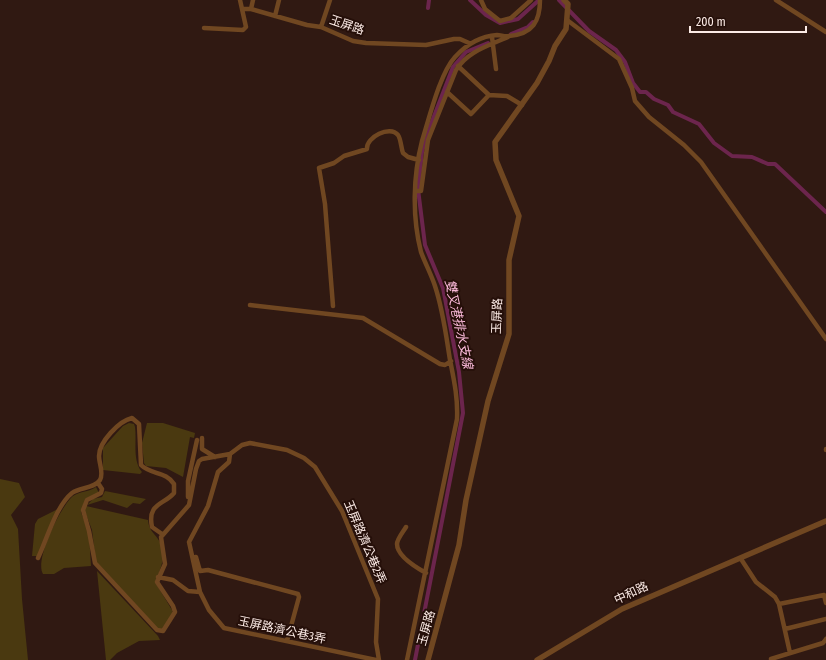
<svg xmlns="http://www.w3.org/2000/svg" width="826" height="660" font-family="'Fira Sans Condensed','Noto Sans TC',sans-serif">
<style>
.green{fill:#4a3910}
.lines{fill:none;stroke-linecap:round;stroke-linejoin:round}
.canal{stroke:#6c254d;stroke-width:4}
.minor{stroke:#704721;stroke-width:4.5}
.tertiary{stroke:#704721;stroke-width:5.5}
.labels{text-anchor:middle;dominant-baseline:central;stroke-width:4;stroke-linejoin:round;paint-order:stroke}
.street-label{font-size:12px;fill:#fcebe6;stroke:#250f09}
.water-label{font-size:13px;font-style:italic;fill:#fab9d9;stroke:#250f09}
</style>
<rect width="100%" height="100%" fill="#301912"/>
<path class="green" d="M129,423L134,424L135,427C137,441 132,460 142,472L140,474L103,470V448L123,426Z
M147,423H163L195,433L194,438L190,437L183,477L166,468L146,466L144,463L142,443Z
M0,479L19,483L25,497L11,515L18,529L22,599L28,660H0Z
M96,487L99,493L85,501L81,512L89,533L91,566L64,568L54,574H43C34,560 61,506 73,496C80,491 90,492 96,487Z
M105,491L146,499L140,504L133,503L127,508L103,500L87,505L93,499L102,497Z
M86,506L148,520C149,530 153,532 158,539C168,553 161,569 155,582L172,610L173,614L162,629L159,630L96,563L92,530L84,509Z
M60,508L37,556H32L35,524L38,519Z
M97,571L158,636L160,640L139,641L117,653L110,660H106Z"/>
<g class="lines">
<path class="canal" d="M470,0L486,15L500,23L518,19L539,0
M559,0L589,31L616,50L625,62L633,83L640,92H646L654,99L668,105L673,112L699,124L714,143L732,156L752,157L768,164H775L826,212
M428,8L429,0
M511,34L528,27L533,22
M415,660L463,413L459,372L443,288L425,245L418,189L422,152L426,137L453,67L466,52L488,43"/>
<path class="minor" d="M481,0L485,9L500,21L511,18L531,0
M776,0L826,32
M243,9H251L307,25L321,27L353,41L366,43L426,45L454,39H460L469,43
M251,9L253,0
M275,16L279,0
M567,20L619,59L632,88L635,101L649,117L684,145L701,162L826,339
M321,27L330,0
M204,28L243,30L246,27L240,0
M492,37L496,69
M458,66L489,95
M447,92L471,114L489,95L507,96L522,105
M415,191H421L428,140L456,70C468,51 488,46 508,37
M250,305L363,318L440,364L445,365L451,361
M333,306L325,204L319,168L334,163L344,156L367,149C366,137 390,125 398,135C401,139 401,148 403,153L408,157L419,160
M202,438V449L215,457
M826,450V449
M98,483L102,489L101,493L87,500L83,510L89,531L95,563L157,630L163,631L175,612L173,606L157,582L165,564L161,537L189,505L196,469L199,461L202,459L230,454L242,445L250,443L287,450L304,458L315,467L342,511L378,599L376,642L379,660
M188,497V481L197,440
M406,527C403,532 397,539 397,544C397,556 417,568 426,573
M38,558C47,539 56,506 72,493C80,487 94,489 100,480C104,473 99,464 99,456C99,442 119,421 132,418L139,424L141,465C151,475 166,471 174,484V493C164,505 147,503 152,527L162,534
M193,558L196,557L200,571L208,570L298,594L299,597L287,641
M741,559L756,582L775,597L779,604L790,653
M158,577L173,580L188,591L200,592L209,610L224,628L376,660
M200,592L189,542L208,506L218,472L229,462L230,454
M779,604L824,595L826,603
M785,629L826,619
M771,659L823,643L826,639
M407,660L457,419C458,398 454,380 450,360C446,335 443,310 435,286C431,274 425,263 421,252C412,217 413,176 422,141C429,119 440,73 455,57C466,45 481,36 497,35C501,35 505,37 509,36C533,34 540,21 540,0"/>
<path class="tertiary" d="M428,660L459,545L466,500L488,401L509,334V260L519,216L496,160L495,142L537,83L549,61L555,46L566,29L568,4L564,0
M537,660L622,609L826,521"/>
</g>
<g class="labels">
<g class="street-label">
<text transform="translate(347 25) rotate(19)">玉屏路</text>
<text transform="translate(497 316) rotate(-88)">玉屏路</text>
<text transform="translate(365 542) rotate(67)">玉屏路濟公巷2弄</text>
<text transform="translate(631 593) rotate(-25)">中和路</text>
<text transform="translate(426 628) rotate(-74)">玉屏路</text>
<text transform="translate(282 630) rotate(12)">玉屏路濟公巷3弄</text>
</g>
<g class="water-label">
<text transform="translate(459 324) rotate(78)">雙叉港排水支線</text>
</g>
</g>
<path d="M690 26v6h116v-6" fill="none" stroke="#fcebe6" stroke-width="2"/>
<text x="696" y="26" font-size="12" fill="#fcebe6" stroke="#250f09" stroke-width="3" paint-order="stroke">200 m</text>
</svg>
